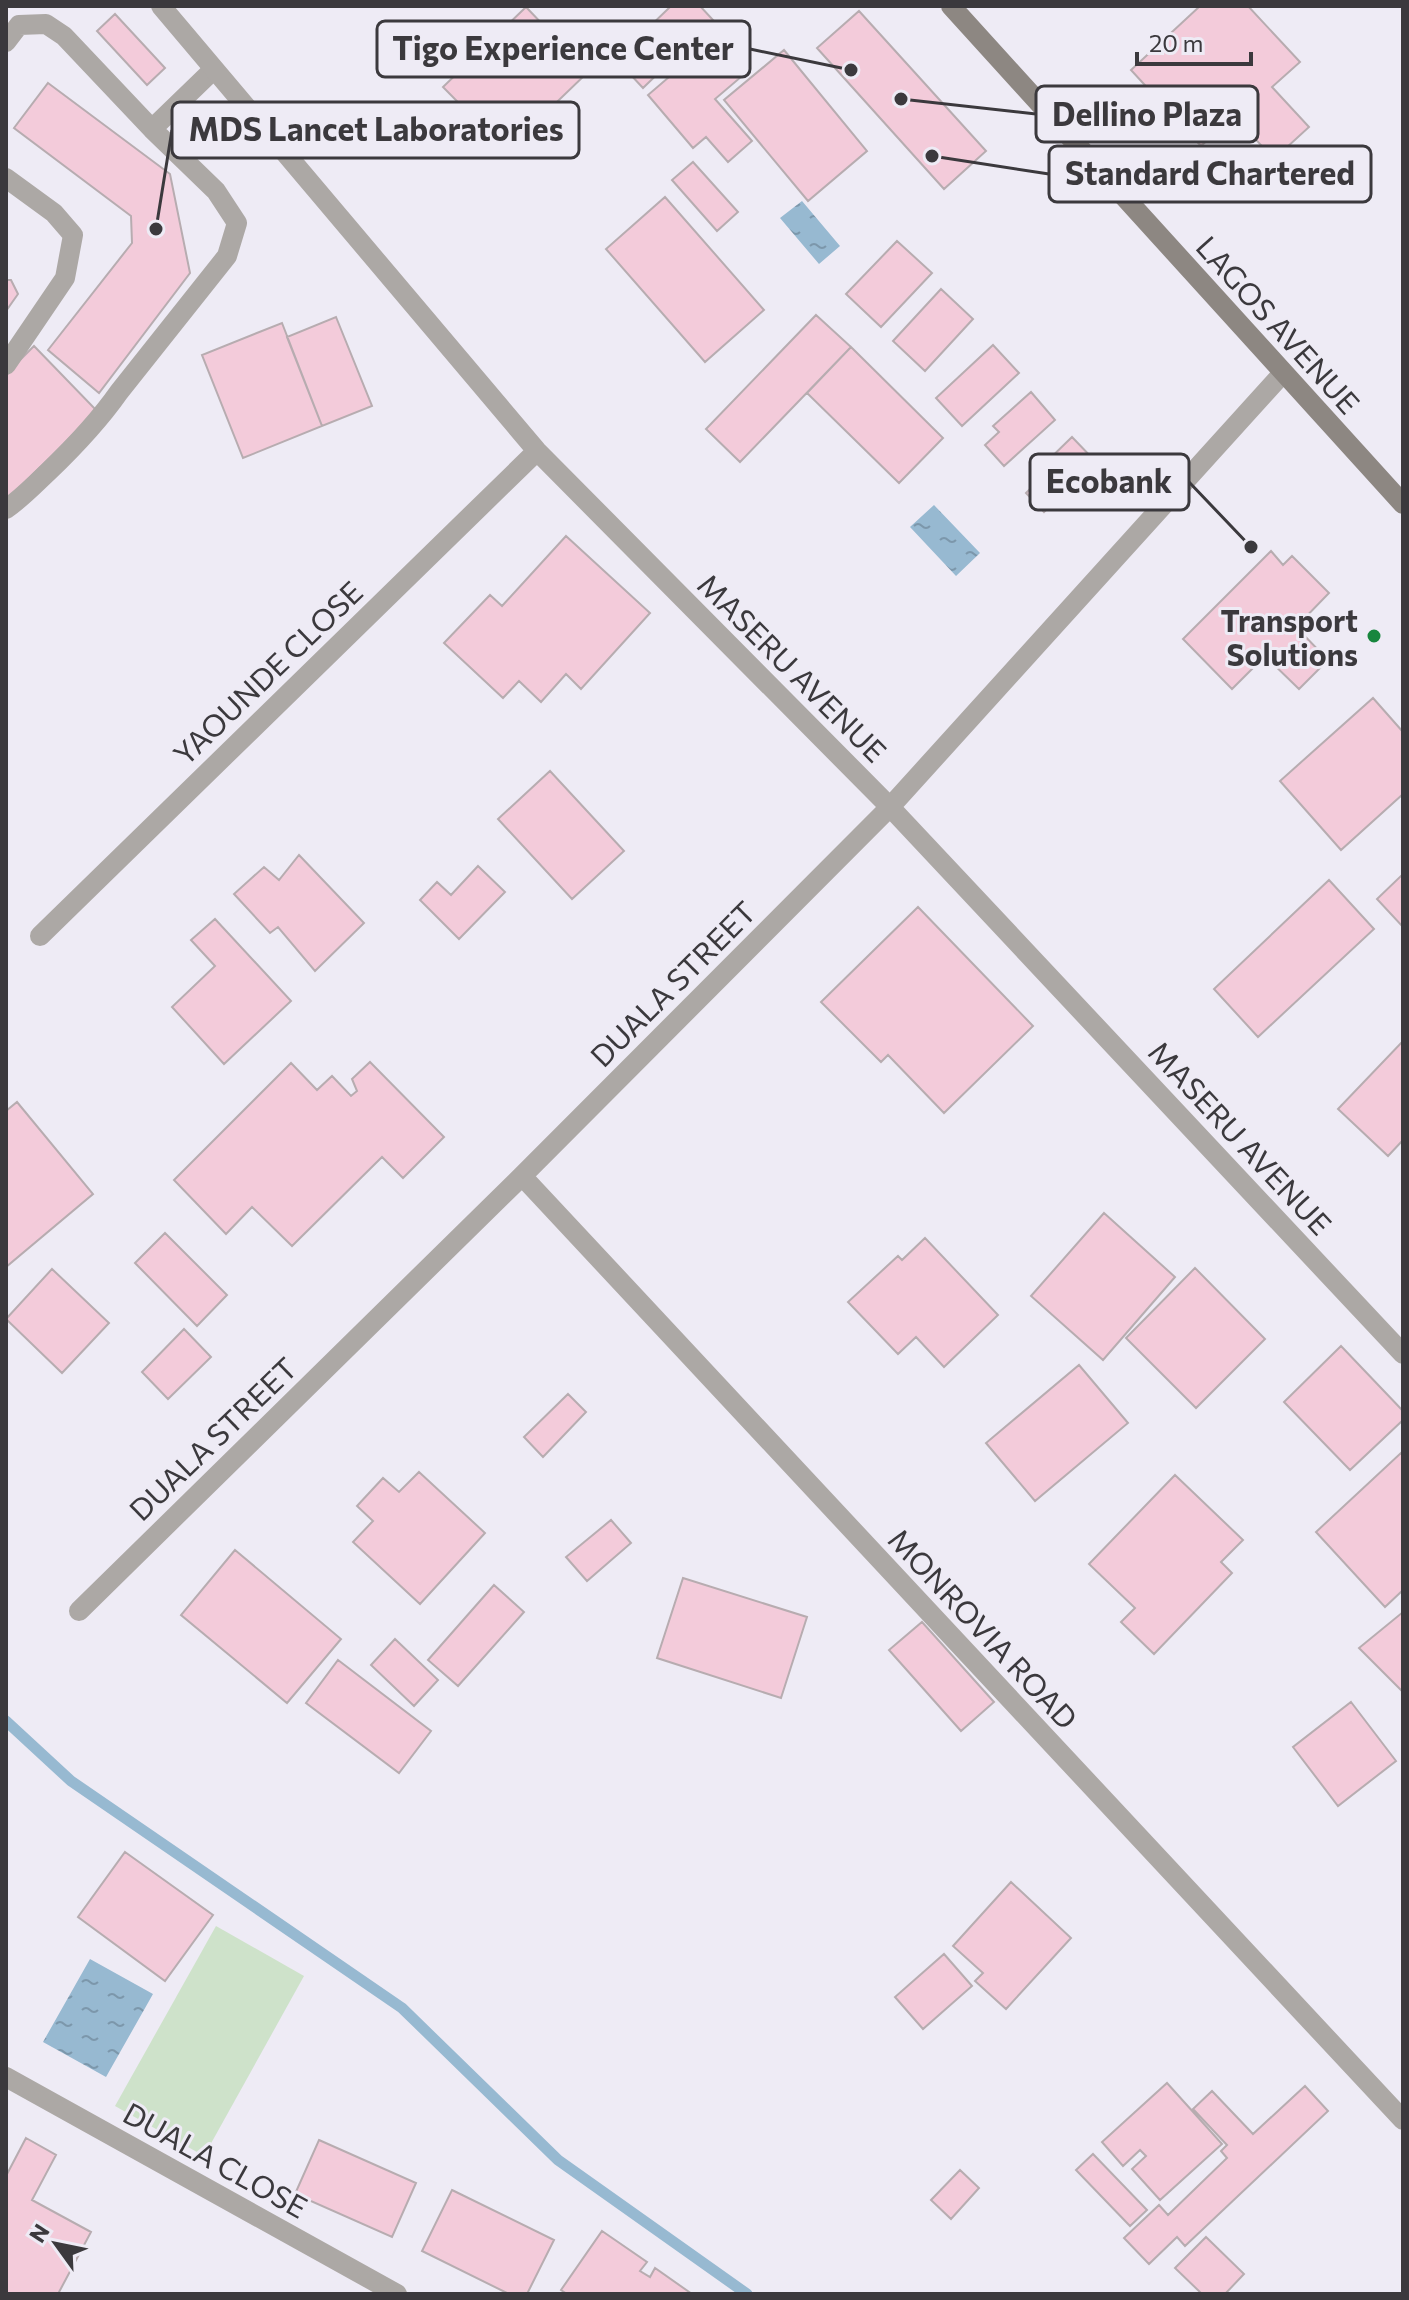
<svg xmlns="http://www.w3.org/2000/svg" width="1409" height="2300" font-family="Commissioner,sans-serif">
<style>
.garden{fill:#cee2ca}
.water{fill:url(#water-ripples)}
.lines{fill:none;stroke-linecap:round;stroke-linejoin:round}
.stream{stroke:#97b9d1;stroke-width:11}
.building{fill:#f3cbda;stroke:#b7acb0;stroke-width:2}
.lane{stroke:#aca8a5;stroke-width:20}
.street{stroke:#aca8a5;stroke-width:20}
.secondary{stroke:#8d8782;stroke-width:20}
.poi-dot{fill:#18863e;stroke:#eeebf5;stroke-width:3}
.labels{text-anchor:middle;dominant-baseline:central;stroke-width:6;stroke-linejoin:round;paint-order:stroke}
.street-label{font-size:30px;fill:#3b393d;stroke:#eeebf5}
.poi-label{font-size:30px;font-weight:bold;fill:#3b393d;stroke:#eeebf5;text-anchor:end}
.leader{fill:none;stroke:#3b393d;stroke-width:3}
.callout-dot{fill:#3b393d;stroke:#eeebf5;stroke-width:3}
.callout{fill:#eeebf5;stroke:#3b393d;stroke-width:3}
.callout-label{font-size:32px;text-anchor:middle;font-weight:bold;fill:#3b393d}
</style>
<defs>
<pattern id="water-ripples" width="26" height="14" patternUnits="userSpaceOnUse" patternTransform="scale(2)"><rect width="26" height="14" fill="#97b9d1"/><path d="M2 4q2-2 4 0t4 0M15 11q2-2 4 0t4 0" fill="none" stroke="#7c97ab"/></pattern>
</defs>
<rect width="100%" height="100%" fill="#eeebf5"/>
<path class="garden" d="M216,1926L304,1976L204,2156L115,2106Z"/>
<path class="water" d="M802,201L840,246L819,264L780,218Z
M934,505L980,553L956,576L910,527Z
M90,1959L153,1994L106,2077L43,2042Z"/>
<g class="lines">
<path class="stream" d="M6,1721L71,1781L402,2008L558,2160L747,2294"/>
</g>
<path class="building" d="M671,6H700L713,20L643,88L616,59Z
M1200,6H1248L1300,62L1272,87L1309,127L1274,159L1234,116L1201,146L1131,70Z
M526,7L588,72L506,151L443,87Z
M859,11L986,151L944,189L817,48Z
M115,14L165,68L147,85L97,31Z
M718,35L748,71L715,99L752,141L728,162L706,137L693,148L648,95Z
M784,50L867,151L808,201L724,100Z
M48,83L170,174L190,273L99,393L48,350L132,243L131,216L14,128Z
M693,162L738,212L717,231L672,180Z
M665,197L764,310L705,362L606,249Z
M897,241L932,273L881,327L846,294Z
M6,280H11L18,294L6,311Z
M941,289L973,319L925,371L893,341Z
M816,315L851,347L740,462L706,429Z
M336,317L372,406L322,426L287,337Z
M282,323L322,426L243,458L202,355Z
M993,345L1019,373L962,426L936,398Z
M34,346L97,411L9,498L6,496V378L8,372Z
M851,347L943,438L899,483L807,393Z
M1031,392L1055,420L1004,466L985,445L999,432L993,426Z
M1072,437L1096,462L1044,512L1026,493L1041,478L1036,472Z
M566,536L650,613L581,689L566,674L541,702L519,681L503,698L444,643L490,595L502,606Z
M1271,551L1283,565L1292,556L1329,593L1296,627L1328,660L1299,689L1265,656L1232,689L1183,639Z
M1373,698L1403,732V794L1341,850L1280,781Z
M550,771L624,851L572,899L498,819Z
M299,855L364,923L315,971L278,927L270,933L234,894L264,867L279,880Z
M478,866L505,892L459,939L420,900L437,882L451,895Z
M1403,874V927L1377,899Z
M1329,880L1374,929L1258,1037L1214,989Z
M918,907L1033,1026L944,1113L888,1055L881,1062L821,1002Z
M215,919L291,1001L224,1064L172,1007L215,966L191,940Z
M1403,1041V1140L1388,1156L1338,1109Z
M370,1062L444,1137L403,1178L382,1157L292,1246L252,1207L226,1234L174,1180L291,1063L317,1090L332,1076L351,1096L357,1091L352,1079Z
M17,1102L93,1194L6,1267V1111Z
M1104,1213L1175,1277L1103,1360L1031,1296Z
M165,1233L227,1295L197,1326L135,1263Z
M925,1238L998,1315L944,1367L916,1337L898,1354L848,1302L898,1256L902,1260Z
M1195,1268L1265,1339L1196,1408L1126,1338Z
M52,1269L109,1323L62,1373L6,1319Z
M184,1329L211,1357L168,1399L142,1372Z
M1341,1346L1403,1411V1420L1350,1470L1284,1402Z
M1079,1365L1128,1423L1035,1501L986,1443Z
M568,1394L586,1412L543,1457L524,1437Z
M1402,1452L1403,1590L1385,1607L1316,1532Z
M419,1472L485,1533L420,1604L353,1542L373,1521L357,1506L383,1478L399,1492Z
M1175,1475L1243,1540L1221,1562L1232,1573L1154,1654L1121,1622L1135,1608L1089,1564Z
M611,1520L631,1543L587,1581L566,1557Z
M235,1550L341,1639L287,1703L181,1615Z
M683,1578L807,1617L781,1698L657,1658Z
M494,1585L524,1612L458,1686L428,1660Z
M1403,1612V1692L1359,1648Z
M922,1622L994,1702L961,1731L889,1650Z
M395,1639L438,1680L414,1706L371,1665Z
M338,1660L431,1731L399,1773L306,1703Z
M1351,1702L1396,1761L1338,1806L1293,1747Z
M125,1852L213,1915L165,1981L78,1917Z
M1011,1882L1071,1938L1006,2009L975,1981L983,1973L953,1946Z
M944,1954L972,1986L923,2029L895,1997Z
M1167,2083L1222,2144L1160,2200L1132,2169L1146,2156L1140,2150L1123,2166L1102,2142Z
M1305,2086L1328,2111L1185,2246L1177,2237L1149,2264L1124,2238L1159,2205L1168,2215L1227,2158L1221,2151L1227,2145L1193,2109L1212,2091L1253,2134Z
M26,2138L56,2155L32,2200L91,2232L58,2294H6V2176Z
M319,2140L416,2183L392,2237L295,2194Z
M1093,2154L1147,2210L1130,2226L1076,2170Z
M960,2170L979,2188L951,2219L931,2200Z
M452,2190L554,2240L527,2294H509L422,2251Z
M602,2231L647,2262L640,2271L650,2277L655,2268L692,2294H567L561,2290Z
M1206,2237L1244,2274L1225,2294H1202L1175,2268Z"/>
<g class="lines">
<path class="lane" d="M6,42L19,25L46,24L64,36L152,129L213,70
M6,178L54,213L73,235L65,278L6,365
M6,509C22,498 34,485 48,472C74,447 98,422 119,392L227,256L237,223L216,191L152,129"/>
<path class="street" d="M161,6L537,451L890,807L1403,1354
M40,936L537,451
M522,1176L1403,2120
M79,1611L522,1176L890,807L1283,373
M6,2077L397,2294"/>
<path class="secondary" d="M951,6L1403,504"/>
</g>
<circle class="poi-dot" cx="1374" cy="636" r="8"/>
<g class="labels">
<g class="street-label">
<text transform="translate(1279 324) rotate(48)">LAGOS AVENUE</text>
<text transform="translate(793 667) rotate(45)">MASERU AVENUE</text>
<text transform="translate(267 672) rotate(-44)">YAOUNDE CLOSE</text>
<text transform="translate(672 983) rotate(-45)">DUALA STREET</text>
<text transform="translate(1241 1137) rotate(47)">MASERU AVENUE</text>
<text transform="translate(212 1438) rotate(-44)">DUALA STREET</text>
<text transform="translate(984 1628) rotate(47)">MONROVIA ROAD</text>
<text transform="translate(216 2159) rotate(29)">DUALA CLOSE</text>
</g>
<g class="poi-label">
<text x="1358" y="619">Transport<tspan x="1358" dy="34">Solutions</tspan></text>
</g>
</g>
<path class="leader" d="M851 70L750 49M901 99L1036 114M156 229L172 130M932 156L1049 174M1251 547L1189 482"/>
<g class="callout-dot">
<circle cx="851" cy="70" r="8"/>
<circle cx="901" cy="99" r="8"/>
<circle cx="156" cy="229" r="8"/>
<circle cx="932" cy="156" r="8"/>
<circle cx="1251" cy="547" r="8"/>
</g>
<g class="callout">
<rect x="377" y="21" width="373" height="56" rx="8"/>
<rect x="1036" y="86" width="222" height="56" rx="8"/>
<rect x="172" y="102" width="407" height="56" rx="8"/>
<rect x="1049" y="146" width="322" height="56" rx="8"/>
<rect x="1030" y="454" width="159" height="56" rx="8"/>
</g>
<g class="callout-label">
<text x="563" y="60">Tigo Experience Center</text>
<text x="1147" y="126">Dellino Plaza</text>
<text x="376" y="141">MDS Lancet Laboratories</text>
<text x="1210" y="185">Standard Chartered</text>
<text x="1109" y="493">Ecobank</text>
</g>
<rect width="1409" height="2300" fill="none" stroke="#3b393d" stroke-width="16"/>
<g transform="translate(56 2244) rotate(303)" stroke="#eeebf5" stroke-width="6" paint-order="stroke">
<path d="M0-6L14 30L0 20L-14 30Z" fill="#3b393d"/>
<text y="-12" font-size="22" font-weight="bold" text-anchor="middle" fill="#3b393d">N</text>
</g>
<path d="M1137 52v12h114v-12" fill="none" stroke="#3b393d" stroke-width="4"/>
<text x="1149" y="52" font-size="24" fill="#3b393d" stroke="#eeebf5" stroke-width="6" paint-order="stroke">20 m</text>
</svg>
